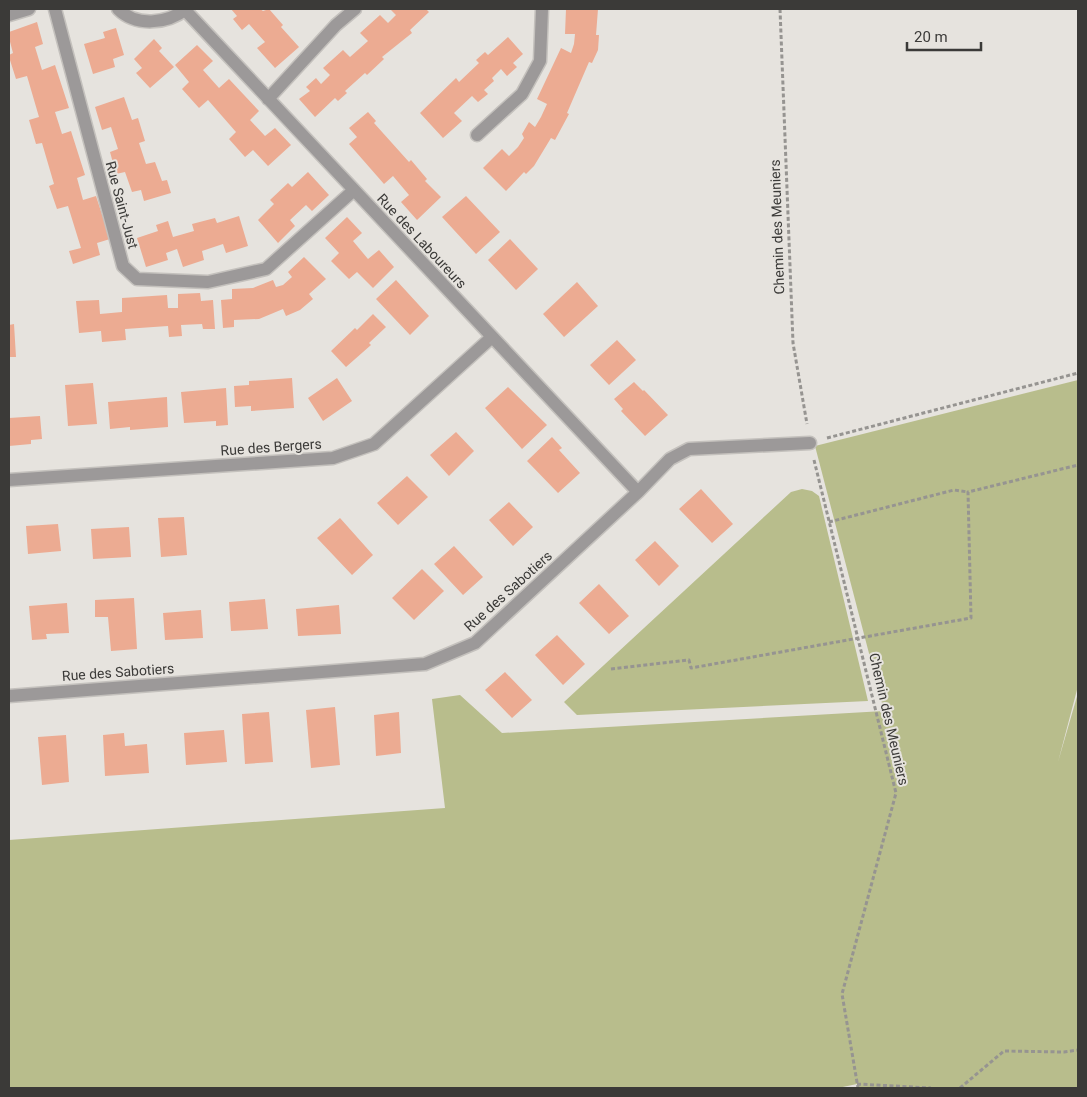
<svg xmlns="http://www.w3.org/2000/svg" width="1087" height="1097" font-family="Roboto,sans-serif">
<style>
.green{fill:#b8bd8c}
.building{fill:#ecab92}
.lines{fill:none;stroke-linecap:round;stroke-linejoin:round}
.minor-casing{stroke:#c4c1bd;stroke-width:15}
.path{stroke:#969491;stroke-width:3;stroke-dasharray:4 2.5;stroke-linecap:butt}
.minor{stroke:#9c9999;stroke-width:12}
.labels{text-anchor:middle;dominant-baseline:central;stroke-width:4;stroke-linejoin:round;paint-order:stroke}
.street-label{font-size:14px;fill:#3b3a38;stroke:#e6e3de}
</style>
<rect width="100%" height="100%" fill="#e6e3de"/>
<path class="green" d="M1078,380V686L1058,762L1078,693V1088H858L857,1084L838,1088H9V840L445,808L432,699L460,695L502,733L884,711L815,446Z
M802,489L812,491L819,496L868,701L577,715L564,702L791,492Z"/>
<path class="building" d="M231,9H260L263,11L269,9L283,25L281,27L299,47L275,68L257,48L265,42L249,24L242,30L233,19L237,16Z
M392,9H426L429,12L410,30L412,33L382,57L384,59L367,75L365,73L345,91L347,93L338,101L335,98L315,117L299,99L310,91L306,87L316,78L321,84L330,75L323,68L343,50L350,57L368,41L360,33L380,15L388,23L396,15L391,10Z
M566,9H598L596,35H599L598,50L592,63L589,62L567,113L569,114L555,140L551,138L534,166L526,174L524,172L506,191L483,168L502,149L509,156L518,147L524,138L522,134L529,122L535,127L541,117L547,104L537,99L561,48L571,53L574,44L575,34H565Z
M37,22L43,44L35,47L42,70L55,65L69,108L55,112L62,134L71,131L85,175L77,178L83,200L96,196L110,239L97,243L100,255L73,264L69,251L81,248L68,206L57,209L49,186L54,184L42,143L36,144L29,120L39,117L27,76L16,79L9,57V55L13,53L9,38V32Z
M116,28L124,55L113,59L115,67L93,74L84,44L105,38L103,32Z
M508,37L523,54L513,63L517,67L507,76L501,69L492,78L494,81L484,90L488,94L478,102L472,96L454,113L462,121L443,138L420,113L456,78L459,82L479,63L476,60L485,52L488,55Z
M154,39L162,48L159,51L174,67L150,88L136,73L142,68L134,59Z
M197,45L213,61L203,70L219,88L229,79L259,111L250,120L265,136L275,128L291,145L268,166L253,150L245,157L229,139L236,132L208,100L199,108L182,89L189,82L175,65Z
M124,97L132,120L138,118L145,141L139,143L146,164L155,162L162,181L167,180L171,193L144,201L141,190L132,192L125,172L116,174L110,152L118,149L111,127L102,130L95,107Z
M368,112L376,121L374,123L409,162L411,160L427,179L425,181L441,197L417,220L401,202L409,195L393,176L384,184L349,144L357,137L349,128Z
M308,172L329,195L312,211L306,205L290,220L295,226L278,243L258,220L274,204L270,200L288,183L292,187Z
M466,196L500,232L476,254L442,217Z
M239,216L248,246L226,253L223,244L202,251L204,260L183,267L177,249L166,253L168,260L146,267L137,238L158,231L156,225L168,221L173,237L194,231L192,224L215,218L217,223Z
M347,217L362,233L353,241L368,259L379,250L394,267L373,288L357,272L349,279L331,261L339,253L325,238Z
M510,239L538,269L516,290L488,260Z
M304,257L326,279L309,294L313,299L300,310L286,316L283,309L259,319L234,320V327L223,328L221,300L232,299V289L253,288L273,280L276,287L283,285L292,277L288,272Z
M396,280L429,316L410,335L376,299Z
M577,282L598,306L564,337L543,314Z
M200,293L201,301L213,300L215,329H203L202,324L181,325L182,336L169,337L168,326L125,329L126,340L102,342L101,331L79,333L76,301L99,300L100,314L122,312V298L167,295L168,308H178V294Z
M373,314L386,327L369,343L371,345L346,367L331,351L355,328L357,330Z
M14,324L16,357H9V325Z
M617,340L636,360L609,385L590,365Z
M292,378L294,408L251,411V406L235,407L234,386L249,385V381Z
M337,378L352,401L323,421L308,398Z
M634,382L643,391L644,390L668,415L645,436L621,411L623,409L614,399Z
M93,383L97,424L68,426L65,385Z
M508,387L547,425L522,449L485,408Z
M226,388L228,425L216,426V421L184,423L181,392Z
M167,397L168,427L130,430V427L110,429L108,402Z
M40,416L42,439L31,440V444L9,446V418Z
M456,432L474,451L449,476L430,455Z
M552,437L562,448L559,450L580,473L558,493L527,461Z
M407,476L428,497L398,525L377,503Z
M701,489L733,524L712,543L679,509Z
M509,502L533,527L513,546L489,520Z
M184,517L187,555L161,557L158,518Z
M340,518L373,555L352,575L317,538Z
M58,524L61,551L28,554L26,526Z
M129,527L131,557L93,559L91,529Z
M655,541L679,566L659,586L635,560Z
M454,546L483,577L463,595L434,564Z
M422,569L444,591L414,620L392,598Z
M599,584L629,616L609,634L579,603Z
M134,598L137,649L111,651L108,617H95V600Z
M265,599L268,629L231,631L229,602Z
M67,603L69,633L46,634L47,639L32,640L29,606Z
M339,605L341,634L298,636L296,609Z
M201,610L203,638L165,640L163,613Z
M557,635L585,664L563,685L535,655Z
M505,672L532,700L512,718L485,690Z
M335,707L340,765L311,768L306,710Z
M269,712L273,762L245,764L242,714Z
M399,712L401,753L376,756L374,715Z
M224,730L227,762L186,765L184,733Z
M124,733L125,746L147,744L149,773L105,776L103,735Z
M66,735L69,782L42,785L38,737Z"/>
<g class="lines">
<g class="minor-casing">
<path id="minor" d="M55,9L123,266L137,279L208,282L266,269L354,190
M118,9C136,27 167,24 186,9
M185,10L638,492
M9,15L29,9
M268,99L336,25L355,9
M477,135L522,94L540,61L542,9
M9,480L333,458L374,444L492,337
M9,696L425,664L475,643L638,492L670,459L689,449L810,443"/>
</g>
<path class="path" d="M780,9L793,343L807,424
M827,438L1078,373
M814,460L896,793L842,994L858,1088
M829,522L954,490L968,492
M611,669L689,660L691,668L971,618L968,492L1078,465
M857,1084L931,1088
M960,1088L1004,1051L1064,1052L1078,1050"/>
<use href="#minor" class="minor"/>
</g>
<g class="labels">
<g class="street-label">
<text transform="translate(122 205) rotate(75)">Rue Saint-Just</text>
<text transform="translate(777 227) rotate(-92)">Chemin des Meuniers</text>
<text transform="translate(422 241) rotate(47)">Rue des Laboureurs</text>
<text transform="translate(271 447) rotate(-4)">Rue des Bergers</text>
<text transform="translate(508 591) rotate(-42)">Rue des Sabotiers</text>
<text transform="translate(118 672) rotate(-4)">Rue des Sabotiers</text>
<text transform="translate(889 719) rotate(77)">Chemin des Meuniers</text>
</g>
</g>
<rect width="1087" height="1097" fill="none" stroke="#3b3a38" stroke-width="20"/>
<path d="M907 42v8h74v-8" fill="none" stroke="#3b3a38" stroke-width="2.5"/>
<text x="914" y="42" font-size="15" fill="#3b3a38" stroke="#e6e3de" stroke-width="4" paint-order="stroke">20 m</text>
</svg>
